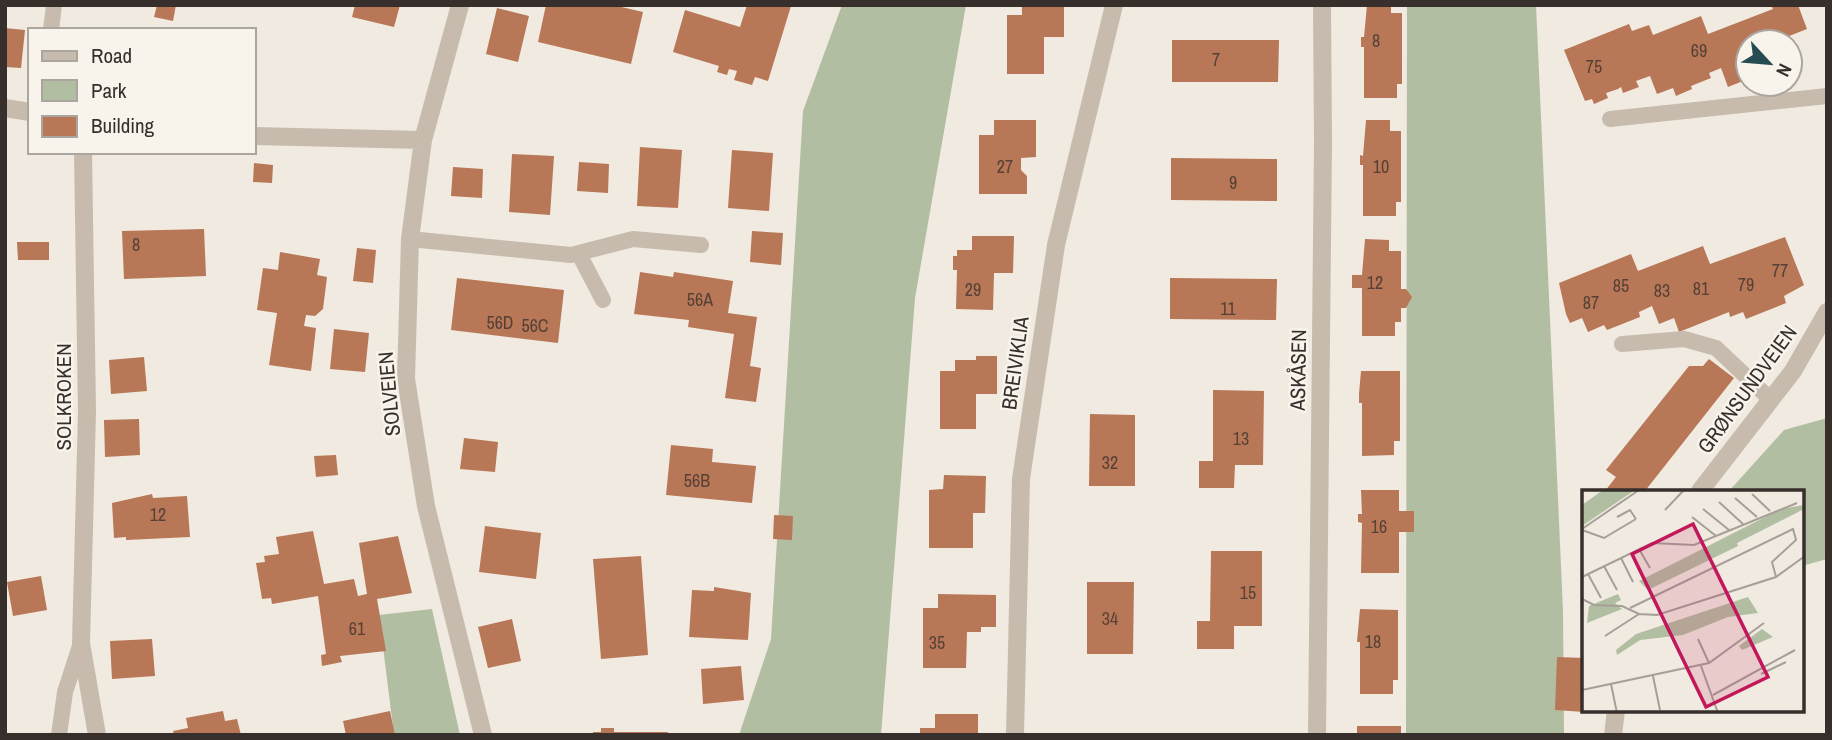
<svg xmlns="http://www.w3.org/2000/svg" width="1832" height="740" font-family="'Archivo Narrow',sans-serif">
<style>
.green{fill:#b2bea1}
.building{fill:#b87756}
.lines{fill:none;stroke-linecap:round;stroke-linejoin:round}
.service{stroke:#c7bbad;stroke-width:16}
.minor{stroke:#c7bbad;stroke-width:18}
.labels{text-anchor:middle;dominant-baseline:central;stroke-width:5;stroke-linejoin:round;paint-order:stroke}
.number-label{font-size:18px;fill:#564136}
.street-label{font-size:21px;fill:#362f2b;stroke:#f8f4ec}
.inset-road{fill:none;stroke:#a69f98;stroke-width:2}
.view{fill:#c2185b;fill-opacity:0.15;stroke:#c2185b;stroke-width:3.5}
.inset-edge{fill:none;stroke:#362f2b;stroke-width:3.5}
</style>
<rect width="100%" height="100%" fill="#f0eae0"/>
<path class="green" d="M842,5H966L915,298L881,735H739L771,639L803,111Z
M1407,5H1536L1563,611L1564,735H1406Z
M1827,418V559L1802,566V491H1729L1784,430Z
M432,609L460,735H394L379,615Z"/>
<path class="building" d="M157,5H176L173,21L154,17Z
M355,5H400L394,27L352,17Z
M546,5H613L643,12L631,64L538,42Z
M747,5L791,6L768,81L755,77L752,85L734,80L737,71L729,69L727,75L717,72L719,66L673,52L685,10L740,27Z
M1022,5H1064V37H1044V74H1007V15H1022Z
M1367,5H1391V13H1402V84H1397V98H1364V47H1361V37H1364Z
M1771,5H1798L1807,29L1784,38L1785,42H1748V85L1745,86L1743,81L1728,87L1721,68L1709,73L1711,78L1691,86L1692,89L1676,96L1673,88L1657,94L1650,76L1636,81L1639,87L1623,93L1621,87L1618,89L1606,93L1608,98L1594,104L1592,99L1585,101L1564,50L1629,24L1632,31L1649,25L1653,35L1701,16L1708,34L1773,9Z
M497,8L529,16L518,62L486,54Z
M5,28L25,30L21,68L5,67Z
M1172,40H1279L1278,82H1172Z
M994,120H1036V157L1021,158V170L1027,176V194H979V135H994Z
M1366,120H1390V131H1401V202H1396V216H1363V165H1360V155L1363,156Z
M640,147L682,150L678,208L637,206Z
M732,150L773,153L769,211L728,208Z
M512,154L554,156L550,215L509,212Z
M1171,158L1277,159V201L1171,200Z
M579,162L609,164L608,193L577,191Z
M254,163L273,165L272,183L253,182Z
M453,167L483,169L482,198L451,196Z
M204,229L206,276L124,279L122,231Z
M752,231L783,233L781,265L750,262Z
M972,236H1014L1013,273H994L993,310L956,309L957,270H953V256H957V250H972Z
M1785,237L1804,285L1784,296L1786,303L1746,319L1743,312L1730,317L1729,312L1679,332L1674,318L1659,324L1652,306L1639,312L1640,317L1607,330L1604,325L1588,332L1582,318L1570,323L1566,314L1559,283L1631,254L1638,271L1703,246L1710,264Z
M1365,239L1389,240V251H1401V289H1406L1412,297L1406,308H1401V322H1395V336H1362V288H1352V275H1362Z
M17,242H49V260H18Z
M357,248L376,250L373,283L353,281Z
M280,252L320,259L317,275L327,277L323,309L315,316L306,315L304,326L316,328L311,371L269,365L277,313L257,310L263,268L278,270Z
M640,272L673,277L674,272L733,281L728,313L757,317L750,366L761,368L756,402L725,398L734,334L688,327L689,320L634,314Z
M457,278L564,290L558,343L451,330Z
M1170,278L1277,279L1276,320L1170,319Z
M334,329L369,333L365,372L330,369Z
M976,356H997V394H976V429H940V371H955V360H976Z
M144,357L147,391L111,394L109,360Z
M1709,359L1734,378L1645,491H1605L1616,477L1606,470L1689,366H1703Z
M1361,371H1400V441H1394V455L1362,456V403H1359V394Z
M1213,390L1264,391L1263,465H1235L1234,488H1199V461H1213Z
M1090,414L1135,415V486H1089Z
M139,419L140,455L105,457L104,420Z
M464,438L498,442L495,472L460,469Z
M671,445L713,449L712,462L756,466L752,503L666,495Z
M336,455L338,475L316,477L314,456Z
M944,475L986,476L985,513H973V548H929V490L943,489Z
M1361,490H1399V511H1414V532H1399V573H1361L1362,523L1358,522V514H1362Z
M152,494L153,498L187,496L190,537L126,540V537L114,538L112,503Z
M774,515L793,516L792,540L773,539Z
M485,526L541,533L536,579L479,572Z
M313,531L324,584L354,579L358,596L367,594L359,543L398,536L412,593L377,599L386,651L340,656L342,662L322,666L321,655L326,654L318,596L272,604L271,598L262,599L256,563L265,562L264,556L279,554L276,537Z
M1211,551H1262V626H1234V649H1197V621H1210Z
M641,556L648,655L601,659L593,559Z
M41,576L47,610L13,616L7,582Z
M1087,582H1134L1133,654H1087Z
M714,587L751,593L748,640L689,637L692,590L714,591Z
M938,594L996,595V627H981V632H967L966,668H923V608H938Z
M1360,609L1398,610V680H1393V694H1360V642H1357Z
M512,619L521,661L488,668L478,627Z
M152,639L155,676L112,679L110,641Z
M1557,657L1584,658V712L1555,710Z
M741,666L744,700L703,704L701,669Z
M223,711L225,721L237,719L241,735H174L173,731L188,728L186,718Z
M390,711L395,735H346L343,721Z
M935,714H978V735H920V728H935Z
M1357,726H1401V735H1357Z
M601,728H614V732H668V735H593V732H601Z"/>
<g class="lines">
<path class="service" d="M51,30L54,5
M1610,119L1827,96
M410,239L571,255L633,239L701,245
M579,254L603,300
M1622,344L1684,339L1716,348L1770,399
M59,735L65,692L81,643"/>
<path class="minor" d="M460,5L423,140L410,239L406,379L426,506L483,735
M5,108L30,112
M254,136L423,140
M83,152L87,412L81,643L97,735
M1700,491L1793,371L1827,312
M1015,735L1021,479L1056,245L1114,5
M1317,735L1323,143L1322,5
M1613,735L1616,710"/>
</g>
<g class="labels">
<g class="number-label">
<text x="1376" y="40">8</text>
<text x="1699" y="50">69</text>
<text x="1216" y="59">7</text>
<text x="1594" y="66">75</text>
<text x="1005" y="166">27</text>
<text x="1381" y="166">10</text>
<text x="1233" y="182">9</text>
<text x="136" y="244">8</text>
<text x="1780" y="270">77</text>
<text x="1375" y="282">12</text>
<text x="1746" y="284">79</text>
<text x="1621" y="285">85</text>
<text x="1701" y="288">81</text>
<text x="973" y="289">29</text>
<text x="1662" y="290">83</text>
<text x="700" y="299">56A</text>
<text x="1591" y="302">87</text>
<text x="1228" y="308">11</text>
<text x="500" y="322">56D</text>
<text x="535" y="325">56C</text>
<text x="1241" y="438">13</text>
<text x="1110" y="462">32</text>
<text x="697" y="480">56B</text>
<text x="158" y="514">12</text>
<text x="1379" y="526">16</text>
<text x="1248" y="592">15</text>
<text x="1110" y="618">34</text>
<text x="357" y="628">61</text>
<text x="1373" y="641">18</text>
<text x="937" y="642">35</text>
</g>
<g class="street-label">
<text transform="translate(1015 363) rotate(-82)">BREIVIKLIA</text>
<text transform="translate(1298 370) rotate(-89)">ASKÅSEN</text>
<text transform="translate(1747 389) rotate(-54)">GRØNSUNDVEIEN</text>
<text transform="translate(389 394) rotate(-95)">SOLVEIEN</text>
<text transform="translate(63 397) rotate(-90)">SOLKROKEN</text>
</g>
</g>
<g transform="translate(1582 490)">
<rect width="222" height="222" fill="#f0eae0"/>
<path d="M21,0H53L0,36V15ZM222,15V19L155,53L156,56L66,100L57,91L199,19ZM36,104L39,110L33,113L40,119L5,133L7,116ZM166,107L176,123L146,127L101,145L58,150L35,165L34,160L54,144ZM180,139L191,147L160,160L157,156Z" fill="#b2bea1"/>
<path class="inset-road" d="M170,4L188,21M153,8L175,27M137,12L161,34M121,19L147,40M83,20L102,0M35,27L48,20L54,29M110,27L134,46M0,39L57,0M0,40L22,48L54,29M57,59L68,78M39,68L51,92M22,76L35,100M6,84L19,108M0,87L70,53L112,55L215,13M0,109L12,115L40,116L57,124L75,125L194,87L223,66M48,118L211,39L214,50L190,72L194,87M23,146L57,124M116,149L127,173M119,176L136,223M179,184L204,172M71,186L78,220M29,194L35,223M0,200L127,173L182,133M131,205L213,160"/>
<path class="view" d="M111,34L186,187L124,217L50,64Z"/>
<rect width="222" height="222" class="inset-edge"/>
</g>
<rect width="1832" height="740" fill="none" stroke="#362f2b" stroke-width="14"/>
<rect x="28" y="28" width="228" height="126" fill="#f8f4ec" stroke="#aaa59f" stroke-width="2"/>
<rect x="42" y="51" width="35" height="10" fill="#c7bbad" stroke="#aaa59f" stroke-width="2"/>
<text x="91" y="63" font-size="21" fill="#362f2b">Road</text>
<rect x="42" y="80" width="35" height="21" fill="#b2bea1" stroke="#aaa59f" stroke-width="2"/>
<text x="91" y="98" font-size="21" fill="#362f2b">Park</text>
<rect x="42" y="116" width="35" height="21" fill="#b87756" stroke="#aaa59f" stroke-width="2"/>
<text x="91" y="133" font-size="21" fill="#362f2b">Building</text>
<g transform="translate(1769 63) rotate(116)"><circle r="33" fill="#f8f4ec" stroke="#aaa59f" stroke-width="2"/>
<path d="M0-5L12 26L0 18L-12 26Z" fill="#254c53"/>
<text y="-10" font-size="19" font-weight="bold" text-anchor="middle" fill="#362f2b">N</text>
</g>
</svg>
